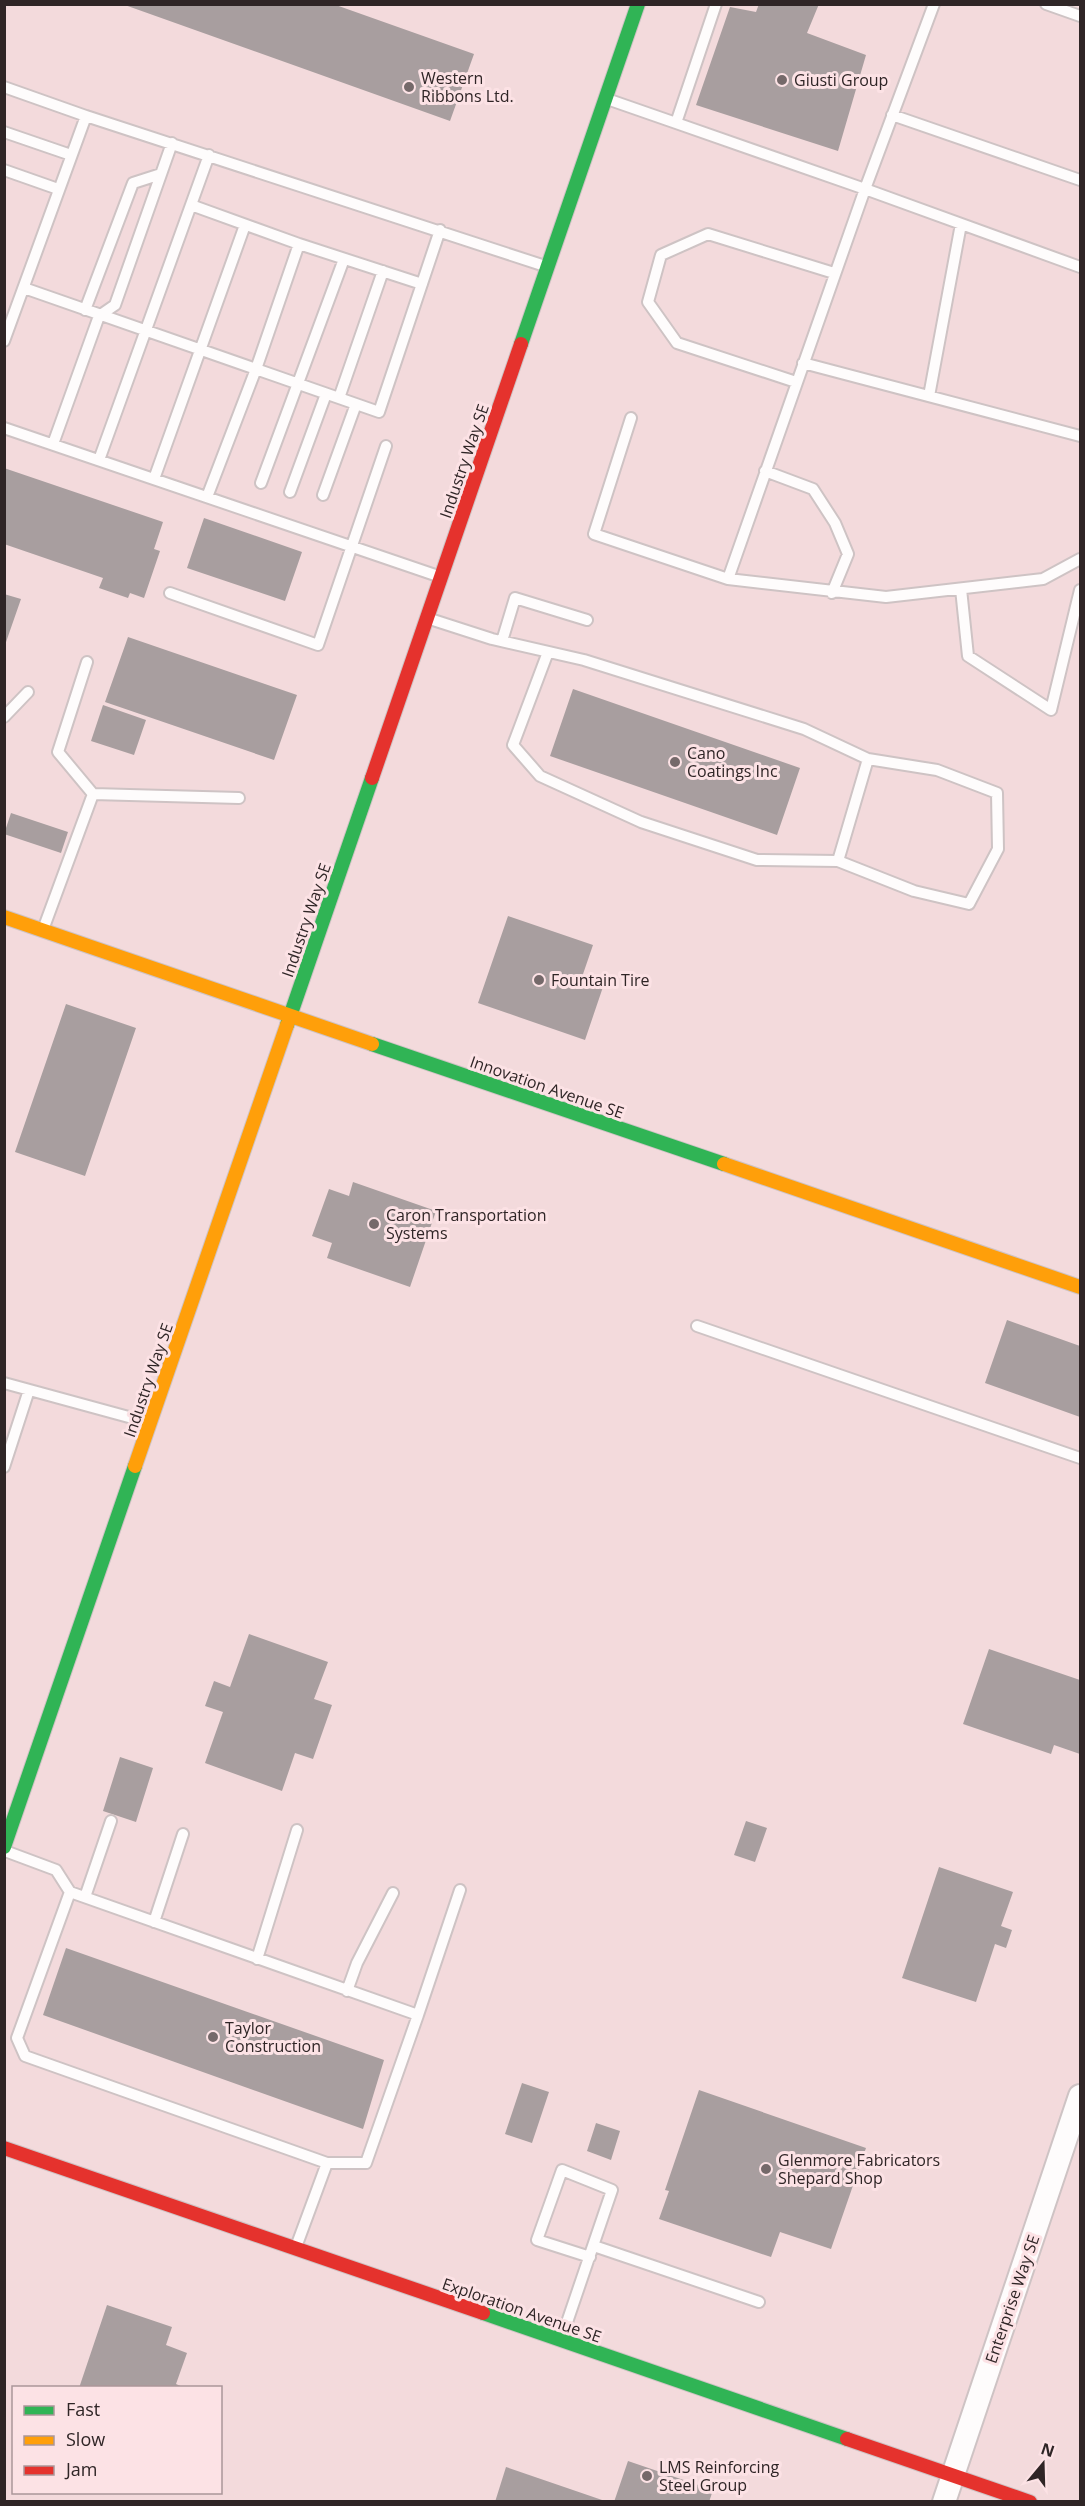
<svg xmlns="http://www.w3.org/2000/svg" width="1085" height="2506" font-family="'Open Sans',sans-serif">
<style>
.built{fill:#f3dadc;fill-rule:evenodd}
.building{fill:#a89e9f}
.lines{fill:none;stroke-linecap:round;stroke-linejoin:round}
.lane-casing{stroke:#cec3c4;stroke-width:14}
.street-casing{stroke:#cec3c4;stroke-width:26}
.fast-casing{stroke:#cec3c4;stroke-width:16}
.slow-casing{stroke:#cec3c4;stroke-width:16}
.jam-casing{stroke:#cec3c4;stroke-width:16}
.lane{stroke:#fefcfc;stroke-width:10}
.street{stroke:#fefcfc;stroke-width:22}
.fast{stroke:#30b455;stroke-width:14}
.slow{stroke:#ff9f0a;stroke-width:14}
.jam{stroke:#e5322d;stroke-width:14}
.poi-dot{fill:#75696a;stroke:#fce2e5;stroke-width:2}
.labels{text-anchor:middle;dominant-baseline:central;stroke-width:6;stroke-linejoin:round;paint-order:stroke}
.poi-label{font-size:16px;fill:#2f2526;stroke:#fce2e5;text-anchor:start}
.street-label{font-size:16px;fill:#2f2526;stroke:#fce2e5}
</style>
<rect width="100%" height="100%" fill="#f6e8e9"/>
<path class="built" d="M5,5H1080V2501L5,2502ZM14,2388H220V2492H14Z"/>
<path class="building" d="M122,4H333L474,54L450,121Z
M759,4H819L807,33L866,55L838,151L696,105L730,7L756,12Z
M4,468L163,522L154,549L160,551L144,598L130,593L128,598L99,588L103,578L4,544Z
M204,518L302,552L285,601L187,568Z
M4,594L21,599L5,645H4Z
M128,637L297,695L274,760L105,702Z
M573,689L800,768L777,835L550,756Z
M103,705L146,720L134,755L91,741Z
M11,813L68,832L61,853L4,834Z
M508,916L593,945L582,977L604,984L585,1040L478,1003Z
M66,1004L136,1028L85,1176L15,1152Z
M353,1182L436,1211L410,1287L327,1258L332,1243L312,1236L329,1189L349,1196Z
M1007,1320L1080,1346V1417L985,1383Z
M249,1634L328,1662L314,1699L332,1705L313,1759L295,1753L282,1791L205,1763L223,1712L205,1706L214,1681L230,1687Z
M989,1649L1080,1680V1754L1054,1745L1051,1754L963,1724Z
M120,1757L153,1768L136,1822L103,1811Z
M746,1821L767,1828L755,1862L734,1855Z
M939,1867L1013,1892L1001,1926L1012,1930L1006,1948L995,1944L976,2002L902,1978Z
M66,1948L384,2060L363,2129L43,2015Z
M522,2083L549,2092L532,2143L505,2134Z
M699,2090L866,2148L831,2249L780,2232L771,2257L659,2219L669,2191L665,2190Z
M596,2123L620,2131L611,2160L587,2151Z
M107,2305L172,2327L166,2345L187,2353L176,2384L185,2388H79Z
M628,2461L713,2490L709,2502H614Z
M506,2467L605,2501V2502H495Z"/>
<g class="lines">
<g class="lane-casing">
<path id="lane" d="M1046,4L1080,16
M4,87L86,116
M607,99L676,123L716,4
M892,115L1080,180
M676,123L865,189L934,4
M4,132L71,155
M4,170L58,189
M191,205L299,244
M24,288L379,412L440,230
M85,310L133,183L161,174
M4,341L86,116L545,266
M803,363L1080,436
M796,382L677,343L648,302L661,255L708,234L834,273
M929,396L961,224
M339,398L383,271
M631,418L594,534L728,579L865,189L1080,267
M4,428L438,576
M53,444L99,316L115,305L172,143
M99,460L209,155
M765,471L813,489L835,523L848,554L832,593
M154,479L245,225
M261,483L344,259
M290,492L326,394
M323,495L356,404
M207,497L256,369L299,244L422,284
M728,579L886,597L1043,579L1080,559
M961,589L968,656L1051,710L1080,590
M170,593L318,645L386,446
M430,619L492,639L584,660L804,729L868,759L937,770L997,793L998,849L969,904L914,891L838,861L757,860L641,822L540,776L513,745L548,652
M502,641L515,598L587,620
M4,717L28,692
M93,794L239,798
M838,861L868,759
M44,927L93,794L58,752L87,662
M697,1326L1080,1458
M4,1383L147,1422
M4,1467L29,1390
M5,1851L56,1870L70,1892
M85,1897L111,1821
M154,1922L183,1834
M257,1959L297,1830
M347,1991L357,1963L393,1893
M418,2015L460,1890
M594,2246L759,2302
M296,2247L327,2163H366L418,2015L70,1892L17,2038L25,2056L327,2163
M562,2337L612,2190L562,2170L537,2240L590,2257"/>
</g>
<g class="street-casing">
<path id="street" d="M944,2502L1080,2096"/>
</g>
<g class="fast-casing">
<path id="fast" d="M521,344L638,4
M287,1025L372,778
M372,1044L724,1164
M4,1847L135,1466
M483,2313L847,2439"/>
</g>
<g class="slow-casing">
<path id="slow" d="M4,917L372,1044
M724,1164L1080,1287
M135,1466L287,1025"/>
</g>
<g class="jam-casing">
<path id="jam" d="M372,778L521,344
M4,2148L483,2313
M847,2439L1030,2502"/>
</g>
<use href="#lane" class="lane"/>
<use href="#street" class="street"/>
<use href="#fast" class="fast"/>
<use href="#slow" class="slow"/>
<use href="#jam" class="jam"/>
</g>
<g class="poi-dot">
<circle cx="782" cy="80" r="6"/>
<circle cx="409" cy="87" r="6"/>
<circle cx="675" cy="762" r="6"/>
<circle cx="539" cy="980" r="6"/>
<circle cx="374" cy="1224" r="6"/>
<circle cx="213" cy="2037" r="6"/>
<circle cx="766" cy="2169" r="6"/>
<circle cx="647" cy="2476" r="6"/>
</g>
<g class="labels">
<g class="poi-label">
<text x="421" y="78">Western<tspan x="421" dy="18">Ribbons Ltd.</tspan></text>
<text x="794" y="80">Giusti Group</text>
<text x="687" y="753">Cano<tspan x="687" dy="18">Coatings Inc</tspan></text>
<text x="551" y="980">Fountain Tire</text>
<text x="386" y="1215">Caron Transportation<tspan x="386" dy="18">Systems</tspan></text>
<text x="225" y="2028">Taylor<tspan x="225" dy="18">Construction</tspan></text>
<text x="778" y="2160">Glenmore Fabricators<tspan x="778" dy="18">Shepard Shop</tspan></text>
<text x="659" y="2467">LMS Reinforcing<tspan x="659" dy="18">Steel Group</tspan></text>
</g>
<g class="street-label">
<text transform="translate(464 461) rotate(-71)">Industry Way SE</text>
<text transform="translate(306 920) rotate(-71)">Industry Way SE</text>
<text transform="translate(547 1087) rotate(19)">Innovation Avenue SE</text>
<text transform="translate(148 1380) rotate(-71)">Industry Way SE</text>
<text transform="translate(1012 2299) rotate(-71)">Enterprise Way SE</text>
<text transform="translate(522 2310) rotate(19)">Exploration Avenue SE</text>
</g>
</g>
<rect width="1085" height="2506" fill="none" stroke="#2f2526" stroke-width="12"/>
<rect x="12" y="2386" width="210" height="108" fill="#fce2e5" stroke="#aa9699" stroke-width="1.5"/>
<rect x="24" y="2406" width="30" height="9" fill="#30b455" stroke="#aa9699" stroke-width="1.5"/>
<text x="66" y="2416" font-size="18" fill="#2f2526">Fast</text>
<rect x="24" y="2436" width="30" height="9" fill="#ff9f0a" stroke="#aa9699" stroke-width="1.5"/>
<text x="66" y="2446" font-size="18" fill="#2f2526">Slow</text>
<rect x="24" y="2466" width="30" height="9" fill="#e5322d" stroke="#aa9699" stroke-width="1.5"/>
<text x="66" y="2476" font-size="18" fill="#2f2526">Jam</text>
<g transform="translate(1043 2464) rotate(19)" stroke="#fce2e5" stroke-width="4.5" paint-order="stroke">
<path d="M0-4.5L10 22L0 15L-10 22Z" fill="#2f2526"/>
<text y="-9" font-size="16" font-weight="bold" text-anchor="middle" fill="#2f2526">N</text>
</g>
</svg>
